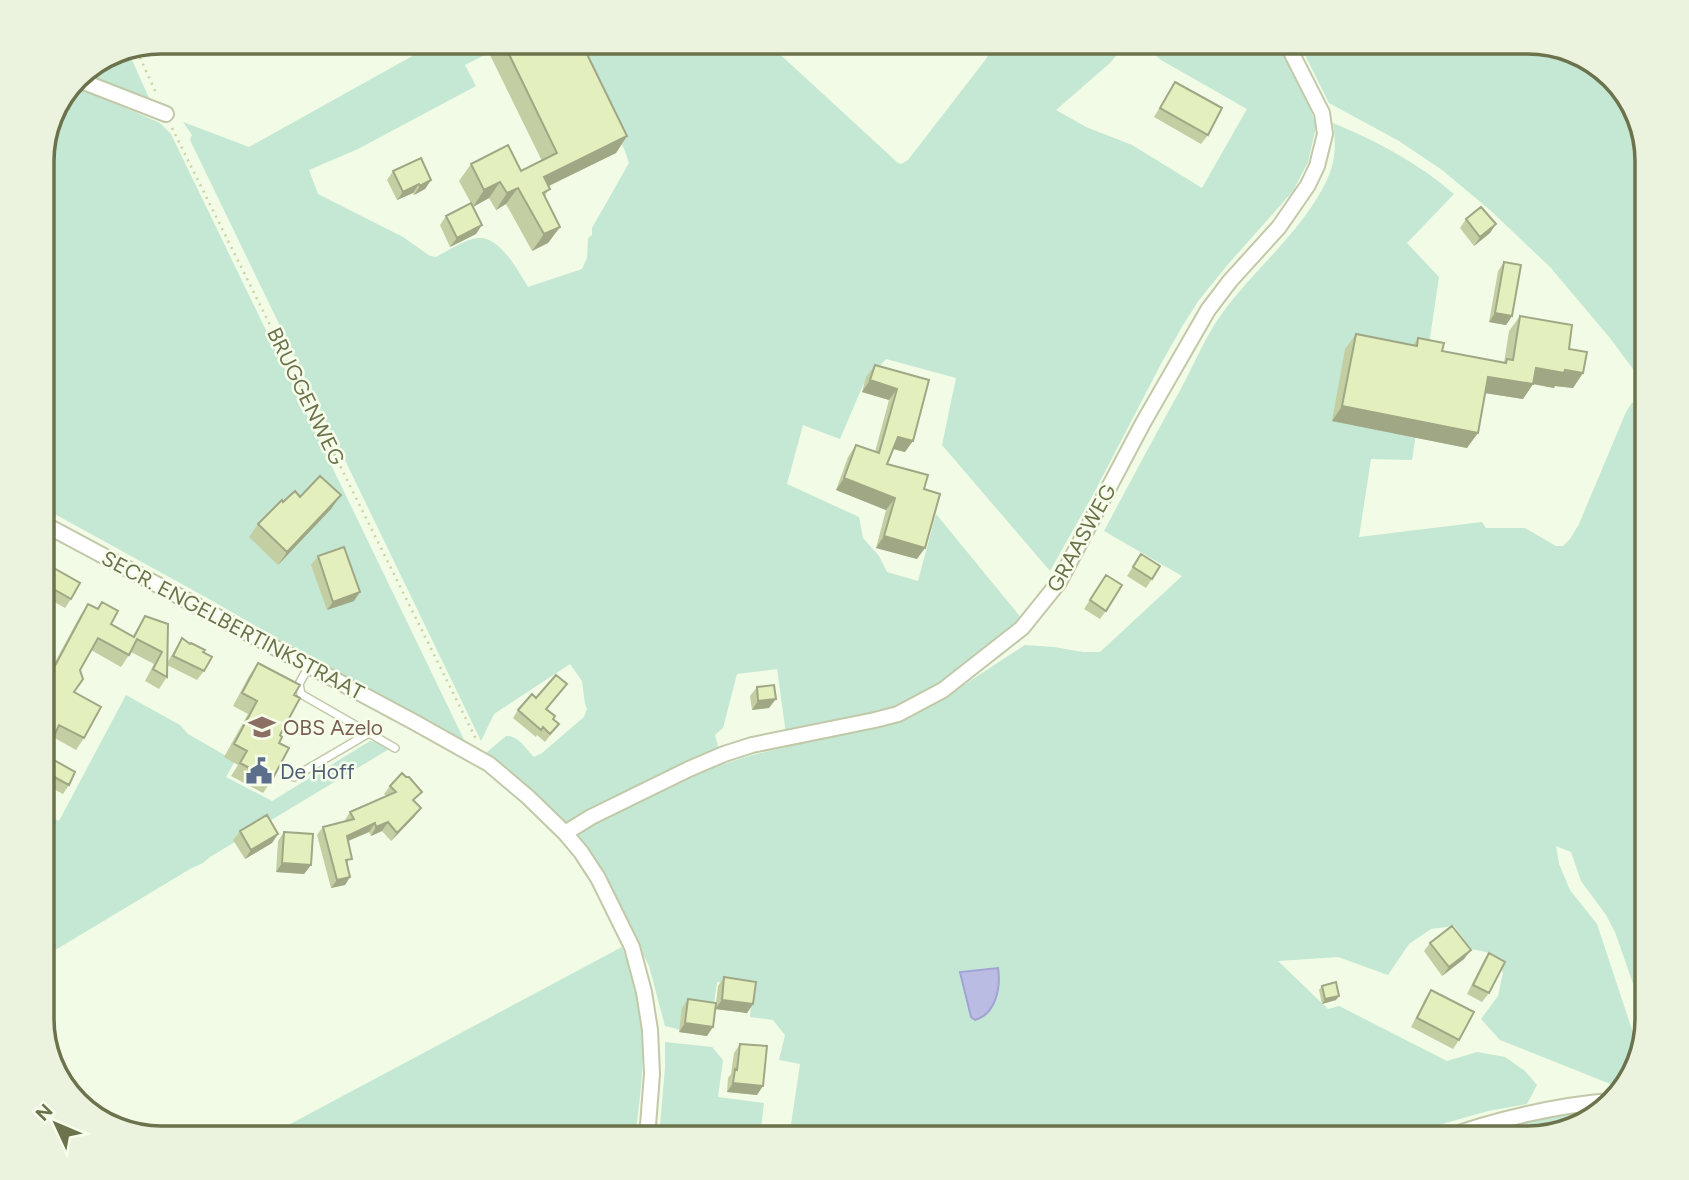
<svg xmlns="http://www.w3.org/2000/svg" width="1689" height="1180" font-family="Figtree,sans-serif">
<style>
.green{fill:#c4e8d3;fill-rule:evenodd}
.water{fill:#babce4;stroke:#a1a3d5;stroke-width:2}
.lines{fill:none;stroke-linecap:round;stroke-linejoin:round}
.lane-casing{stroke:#c1c9a9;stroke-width:10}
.street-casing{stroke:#c1c9a9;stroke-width:18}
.path{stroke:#c9d4a1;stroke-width:2.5;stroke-dasharray:2 5;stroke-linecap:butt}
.lane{stroke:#fff;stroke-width:7}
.street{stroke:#fff;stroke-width:14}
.wall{fill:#c4cea3}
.shaded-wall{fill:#a0a785}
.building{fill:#e4efbe;stroke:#a0a785;stroke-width:2}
.labels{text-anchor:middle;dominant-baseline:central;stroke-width:5;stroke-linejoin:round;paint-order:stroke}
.street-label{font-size:21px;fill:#6c724b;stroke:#f6feeb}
.education-label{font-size:21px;fill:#785e54;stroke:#f6feeb;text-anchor:start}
.service-label{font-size:21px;fill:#4e5e75;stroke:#f6feeb;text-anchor:start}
.rim{fill:none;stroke:#6c724b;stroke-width:3.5}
</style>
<rect width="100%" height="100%" fill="#f2fbe5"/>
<path class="green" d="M1528,42L1594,62L1635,108L1647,161V388L1610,338L1550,267L1490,210L1442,170L1399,141L1329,103L1299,43Z
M1142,44H1259L1287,55L1307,97L1316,127L1308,162L1293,191L1230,262L1199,300L1183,325L1162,362L1095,491L1050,571L942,445L956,378L886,359L863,385L840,439L803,425L787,484L859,517L863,538L879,556L887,572L918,581L936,514L1023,620L1003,638L927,692L894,707L786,734L777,669L737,674L723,728L715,735L719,750C685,761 653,779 621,796C601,806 581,813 563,826L490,760L487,752L506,736C520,736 525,749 534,757L542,753L584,717L587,709L585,704L582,681L570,664L494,714L481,741L190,140L192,135L183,122L249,147L425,49H497L465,65L476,86L358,149L309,170L318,194L403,237L430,256L436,257C447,251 466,239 478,238C500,236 518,271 528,287L582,269L587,258L588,238L592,235V228L629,163L625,151L576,48L772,47L898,163L901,164L908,160L986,59L994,45H1125L1110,63L1056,110L1086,127L1132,145L1202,188L1247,109L1161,60Z
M116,51H128L149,98L83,73Z
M73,85L160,123L171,134L468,748L209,599L42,507V154Z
M1333,123C1377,141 1418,163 1454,194L1407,243L1439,277L1412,460L1371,459L1359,537L1482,522L1486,528H1525L1556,546H1563L1570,539L1579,524L1626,412L1632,403L1641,400L1647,409L1646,1021L1615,932L1606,915L1581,881L1571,852L1556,846L1559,864L1570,890L1597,924L1638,1048L1627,1085L1623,1089L1500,1040L1481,1019L1498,996L1503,973L1497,959L1486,952L1471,949L1454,926L1431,929L1409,944L1388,975L1338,957L1278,961L1328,1009L1339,1006L1447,1061L1477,1052L1505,1057L1525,1071L1537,1085L1527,1104L1488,1111L1435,1126L1415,1138H789L800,1064L779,1060L785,1035L773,1020L750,1017L752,987L717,982L713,1010L681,1030L665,1026L649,966L618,907L571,835L622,808L701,771L752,755L895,722L930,707L1025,645L1054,647L1083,652H1100L1182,576L1104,531C1130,482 1156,434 1183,385C1195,362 1206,336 1221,315C1255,268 1302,232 1327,180C1336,160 1336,144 1333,123ZM960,972L1000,979L971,1017Z
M126,695L180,725L188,734L235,761L226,777L272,801L370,741L394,746L210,857L203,863L190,869L42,958V811L59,821Z
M622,947C651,1014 644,1068 635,1138H264Z
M665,1042L712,1047L723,1060L718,1097L764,1103L760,1138H659L665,1068Z
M1605,1106L1587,1122L1528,1138H1458L1488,1128Z"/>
<path class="water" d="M998,968C1001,987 996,1014 975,1020L971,1017L960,972Z"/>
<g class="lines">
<g class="lane-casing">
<path id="lane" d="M309,666L299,684L301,694L395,748
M294,777L369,733"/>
</g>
<g class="street-casing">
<path id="street" d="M76,79L166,114
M42,523L414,722L489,764L528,797L565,833L581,852L598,878L632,947L644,992L650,1030L652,1074L647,1138
M565,833L591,817L689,769L724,754L752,745L875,720L898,714L943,690L1022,628L1059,582L1143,423L1208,310L1230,281L1279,227L1308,185L1317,166L1325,134L1322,113L1287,44
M1445,1138C1493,1120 1558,1105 1610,1101"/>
</g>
<path class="path" d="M137,51L156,93
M172,128L476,739"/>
<use href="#lane" class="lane"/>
<use href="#street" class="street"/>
</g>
<path class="wall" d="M584,48L627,136L616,153L549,186L545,197L560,227L548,243L532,251L506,204L496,210L489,198L473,207L476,234L450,247L440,225L446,216L471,203L459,181L471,164L521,171L542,161L487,49Z
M1175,82L1208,135L1201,144L1154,117Z
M393,171L431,180L425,189L414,195L413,193L397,200L387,180Z
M1466,219L1490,233L1474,246L1460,228Z
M1504,262L1512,316L1506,325L1489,322L1498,271Z
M1520,316L1569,349L1583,373L1573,388L1555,386L1554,388L1533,384L1523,399L1485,393L1467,448L1332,421L1345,349L1356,334L1413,345L1418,338L1442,351L1504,363L1509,331Z
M875,365L929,380L905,452L893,449L887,464L924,489L917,559L876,548L886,510L836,490L848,457L856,445L875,452L889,400L862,392L866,377Z
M283,502L331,509L278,565L249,537L258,524Z
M1141,554L1152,579L1146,588L1127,576Z
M318,556L354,601L327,610L311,565Z
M52,567L71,599L65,608L42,595V581Z
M1106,575V611L1100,619L1084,609Z
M102,602L111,624L133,636L145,616L167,663L182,638L203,652L204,671L197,680L167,665V677L159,689L145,681L154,664L131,652L121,667L91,650L80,670L74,692L84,738L76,750L53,737L45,748L42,746V686L80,616L88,604L97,609Z
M258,663L294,695L280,735L272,780L263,793L231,776L238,765L224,757L248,714L233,706L249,676Z
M567,684L547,709L553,719L559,724L545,742L537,735L536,737L513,718L518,710L536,698Z
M757,687L769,708L752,710L750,696Z
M54,760L69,785L63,794L42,783V779Z
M390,786L415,801V816L391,841L382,831L371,836L369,832L348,841V865L350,877L345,885L331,888L317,835L323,827L345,821V820L350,812L386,796L384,794Z
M240,831L278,834L272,843L245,859L233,840Z
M284,832L311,865L304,874L276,872L278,841Z
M1430,943L1464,959L1442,976L1424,951Z
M1489,953V993L1482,1002L1467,994L1483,962Z
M724,977L753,1004L747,1013L715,1009L707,1036L679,1032L682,1008L688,999L716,1003L718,986Z
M1322,986L1336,1000L1322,1004L1319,990Z
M1431,990L1459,1040L1453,1049L1411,1027L1425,999Z
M740,1044L757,1095L727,1092L728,1078L731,1074L734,1053Z"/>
<path class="shaded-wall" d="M627,136L616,153L532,194L544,177Z
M431,180L425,189L414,195L420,186Z
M500,182L489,198L473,207L484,190Z
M419,184L413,193L397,200L403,192Z
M518,188L506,204L496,210L507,193Z
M1496,224L1490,233L1474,246L1480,237Z
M482,225L476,234L450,247L457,238Z
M560,227L548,243L532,251L544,234Z
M1495,313L1512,316L1506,325L1489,322Z
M1536,368L1583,373L1573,388L1555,386L1554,388L1533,384L1523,399L1478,392L1488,377Z
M870,380L897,389L889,400L862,392Z
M1342,406L1478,433L1467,448L1332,421Z
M898,437L913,441L905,452L890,448Z
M844,478L895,498L886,510L836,490Z
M341,495L331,509L278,565L287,552Z
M884,536L925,548L917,559L876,548Z
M360,592L354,601L327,610L333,602Z
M776,699L769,708L752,710L758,701Z
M421,808L415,816L391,841L397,833Z
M388,822L382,831L371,836L376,827Z
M375,823L369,832L341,844L347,836Z
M278,834L272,843L245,859L251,850Z
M282,863L311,865L304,874L276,872Z
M350,877L345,885L331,888L337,880Z
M1471,950L1464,959L1442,976L1449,967Z
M1339,996L1336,1000L1322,1004L1325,999Z
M722,1000L753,1004L747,1013L715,1009Z
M685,1023L713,1027L707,1036L679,1032Z
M733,1083L763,1086L757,1095L727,1092Z"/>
<path class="building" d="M506,48H584L627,136L544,177L550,189L543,193L560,227L544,234L518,188L507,193L500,182L484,190L471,164L508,145L521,171L557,153Z
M1175,82L1222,108L1208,135L1160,108Z
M421,158L431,180L420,186L419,184L403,192L393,171Z
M471,203L482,225L457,238L446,216Z
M1481,207L1496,224L1480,237L1466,219Z
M1504,262L1521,265L1512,316L1495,313Z
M1520,316L1572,325L1569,349L1587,352L1583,373L1565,370L1564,373L1536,368L1533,384L1488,377L1478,433L1342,406L1356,334L1417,346L1418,338L1444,343L1442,351L1506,363L1507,359L1513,360Z
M875,365L929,380L913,441L898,437L887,464L928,475L924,489L940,494L925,548L884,536L895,498L844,478L856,445L879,453L897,389L870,380Z
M320,476L341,495L287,552L258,524L282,500L283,502L295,491L300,497Z
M344,547L360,592L333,602L318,556Z
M1141,554L1160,566L1152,579L1133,567Z
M52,567L80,583L71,599L43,583Z
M1106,575L1122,585L1106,611L1090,600Z
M102,602L118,611L111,624L134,637L145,616L168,624L167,677L153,669L162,652L137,639L129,655L98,638L80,670L83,679L74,692L101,707L84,738L59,725L54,736L42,730V690L88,604L98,609Z
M182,638L190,644L191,643L205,650L203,652L212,657L204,671L173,656Z
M258,663L300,685L294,695L300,698L280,735L282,737L279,743L289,748L272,780L240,763L247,751L234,744L257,701L242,693Z
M556,675L567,684L546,709L555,716L553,719L559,724L550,734L543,727L541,730L518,710L532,694L536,698Z
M774,685L776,699L758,701L757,687Z
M54,760L75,772L69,785L47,773Z
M402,773L406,777H409L422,792L413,800L421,808L397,833L388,822L376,827L375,823L347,836L352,859L346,860L350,877L337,880L323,827L354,819L350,812L396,792L390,786Z
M267,815L278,834L251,850L240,831Z
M284,832L313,834L311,865L282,863Z
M1452,926L1471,950L1449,967L1430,943Z
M1489,953L1505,962L1489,993L1473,985Z
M724,977L756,982L753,1004L722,1000Z
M1336,982L1339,996L1325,999L1322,986Z
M1431,990L1474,1012L1459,1040L1417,1018Z
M688,999L716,1003L713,1027L685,1023Z
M740,1044L767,1046L763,1086L733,1083L735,1069L737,1070Z"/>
<defs>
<g id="school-bare" transform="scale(2.1)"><path d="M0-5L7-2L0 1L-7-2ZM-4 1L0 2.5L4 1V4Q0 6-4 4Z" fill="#8d6e63" stroke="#f6feeb" stroke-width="2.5" paint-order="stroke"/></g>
<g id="civic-bare" transform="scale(2.1)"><path d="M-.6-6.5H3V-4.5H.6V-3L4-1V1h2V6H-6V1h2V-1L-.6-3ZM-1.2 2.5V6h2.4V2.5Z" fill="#5c6f8a" stroke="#f6feeb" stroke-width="2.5" paint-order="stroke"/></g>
</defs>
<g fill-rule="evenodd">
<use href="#school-bare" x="262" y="727"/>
<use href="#civic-bare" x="259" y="771"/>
</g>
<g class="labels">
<g class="street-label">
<text transform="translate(306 396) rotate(64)">BRUGGENWEG</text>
<text transform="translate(1081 538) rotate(-61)">GRAASWEG</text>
<text transform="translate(233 625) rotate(28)">SECR. ENGELBERTINKSTRAAT</text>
</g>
<g class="education-label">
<text x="283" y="727">OBS Azelo</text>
</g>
<g class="service-label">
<text x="280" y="771">De Hoff</text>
</g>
</g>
<path d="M0 0H1689V1180H0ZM161 54H1528A107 107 0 0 1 1635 161V1019A107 107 0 0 1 1528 1126H161A107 107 0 0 1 54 1019V161A107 107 0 0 1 161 54Z" fill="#ebf3de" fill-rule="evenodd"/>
<path class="rim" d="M161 54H1528A107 107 0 0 1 1635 161V1019A107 107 0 0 1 1528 1126H161A107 107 0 0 1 54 1019V161A107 107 0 0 1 161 54Z"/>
<g transform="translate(56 1124) rotate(314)" stroke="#f6feeb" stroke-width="5" paint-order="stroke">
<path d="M0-5L12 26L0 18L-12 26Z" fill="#6c724b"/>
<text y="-10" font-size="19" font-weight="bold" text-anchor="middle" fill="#6c724b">N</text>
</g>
</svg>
